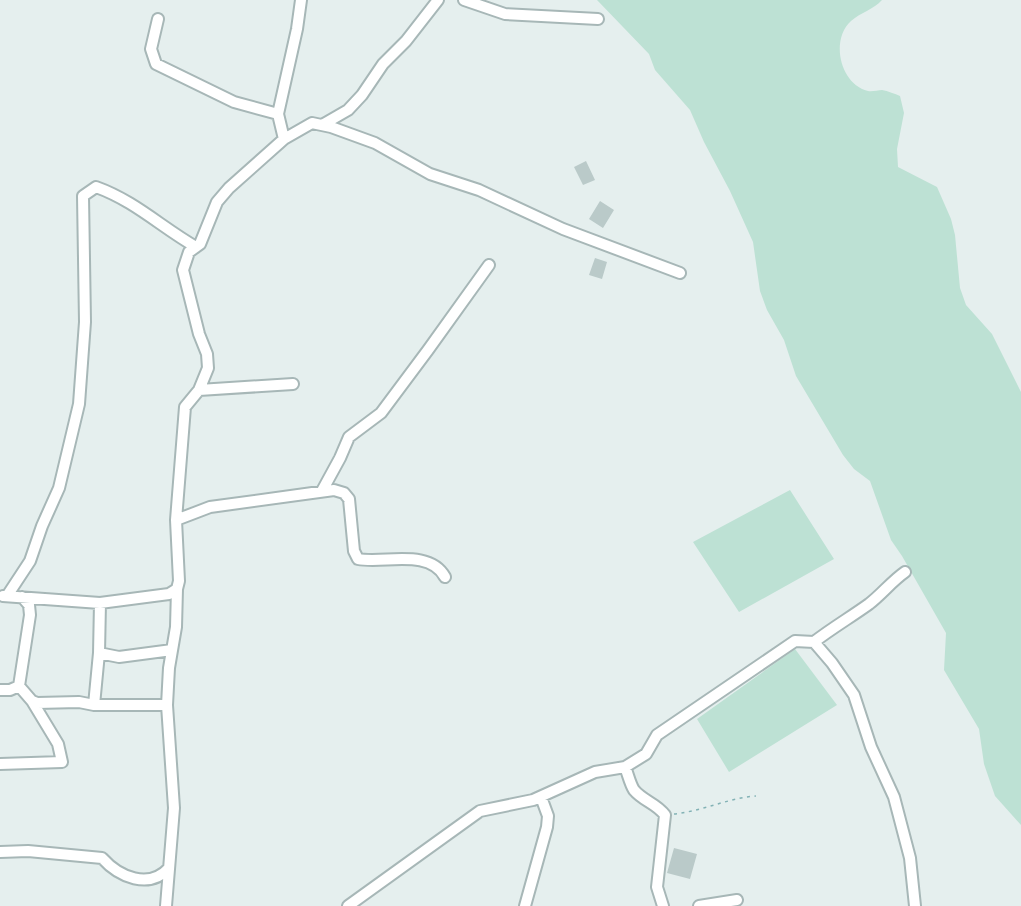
<svg xmlns="http://www.w3.org/2000/svg" width="1021" height="906" font-family="'PT Sans',sans-serif">
<style>
.green{fill:#bde1d4}
.building{fill:#bacac9}
.lines{fill:none;stroke-linecap:round;stroke-linejoin:round}
.street-casing{stroke:#a7b7b7;stroke-width:14}
.path{stroke:#83b2b5;stroke-width:1.5;stroke-dasharray:3 4.5;stroke-linecap:butt}
.street{stroke:#fff;stroke-width:10}
</style>
<rect width="100%" height="100%" fill="#e5efee"/>
<path class="green" d="M597,0H882C874,9 860,13 851,21C830,40 840,84 868,91C872,92 878,90 882,90C888,91 895,94 900,96L904,113L897,149L898,167L937,187L951,219L955,235L960,288L966,305L992,334L1021,392V825L995,796L984,764L979,729L944,670L946,633L902,556L891,540L870,481L854,469L843,455L796,376L784,340L767,310L760,291L753,242L730,191L704,142L690,110L655,70L649,54Z
M790,490L834,559L739,612L693,542Z
M795,649L837,705L729,772L697,719Z"/>
<path class="building" d="M586,161L595,180L583,185L574,167Z
M600,201L614,210L603,228L589,219Z
M595,258L607,262L602,279L589,275Z
M674,848L697,854L690,879L667,873Z"/>
<g class="lines">
<g class="street-casing">
<path id="street" d="M464,0L505,14L598,19
M158,19L151,49L156,64L234,102L278,114
M322,125L348,110L362,95L383,64L406,41L438,0
M284,139L278,114L297,29L301,0
M199,390L208,368L207,354L199,334L183,270L189,252L200,244L217,202L229,188L284,139L312,123L331,127L375,143L430,174L479,190L563,229L680,273
M322,491L340,458L349,437L381,413L428,350L489,265
M176,520L210,507L334,490L344,493L349,499L354,551L358,559C384,564 429,548 445,577
M3,596L100,603L169,594L177,589L179,581L176,520L185,407L199,390L293,384
M7,596L30,561L42,526L59,488L79,404L85,322L83,196L96,187C135,201 161,227 196,247
M814,642C832,628 851,617 869,604C882,594 892,581 905,572
M99,653L119,657L172,650
M19,686L32,701L37,703L79,702L94,705H167
M0,690H10L19,686L30,615L29,605L22,597
M94,705L99,653L100,603
M0,764L62,762L58,744L32,701
M625,767C628,774 630,784 634,790C643,801 656,803 665,815L657,887L663,906
M0,852L28,851L102,858C119,877 149,890 169,868
M166,906L174,808L167,705L169,668L176,627L177,589
M348,906L480,811L533,800L595,772L625,767L646,754L657,735L795,641L814,642L832,663L854,695L871,747L894,797L910,858L915,906
M525,906L547,827L548,816L541,797L533,800
M699,906L737,900"/>
</g>
<path class="path" d="M674,814C703,811 728,798 756,796"/>
<use href="#street" class="street"/>
</g>
</svg>
